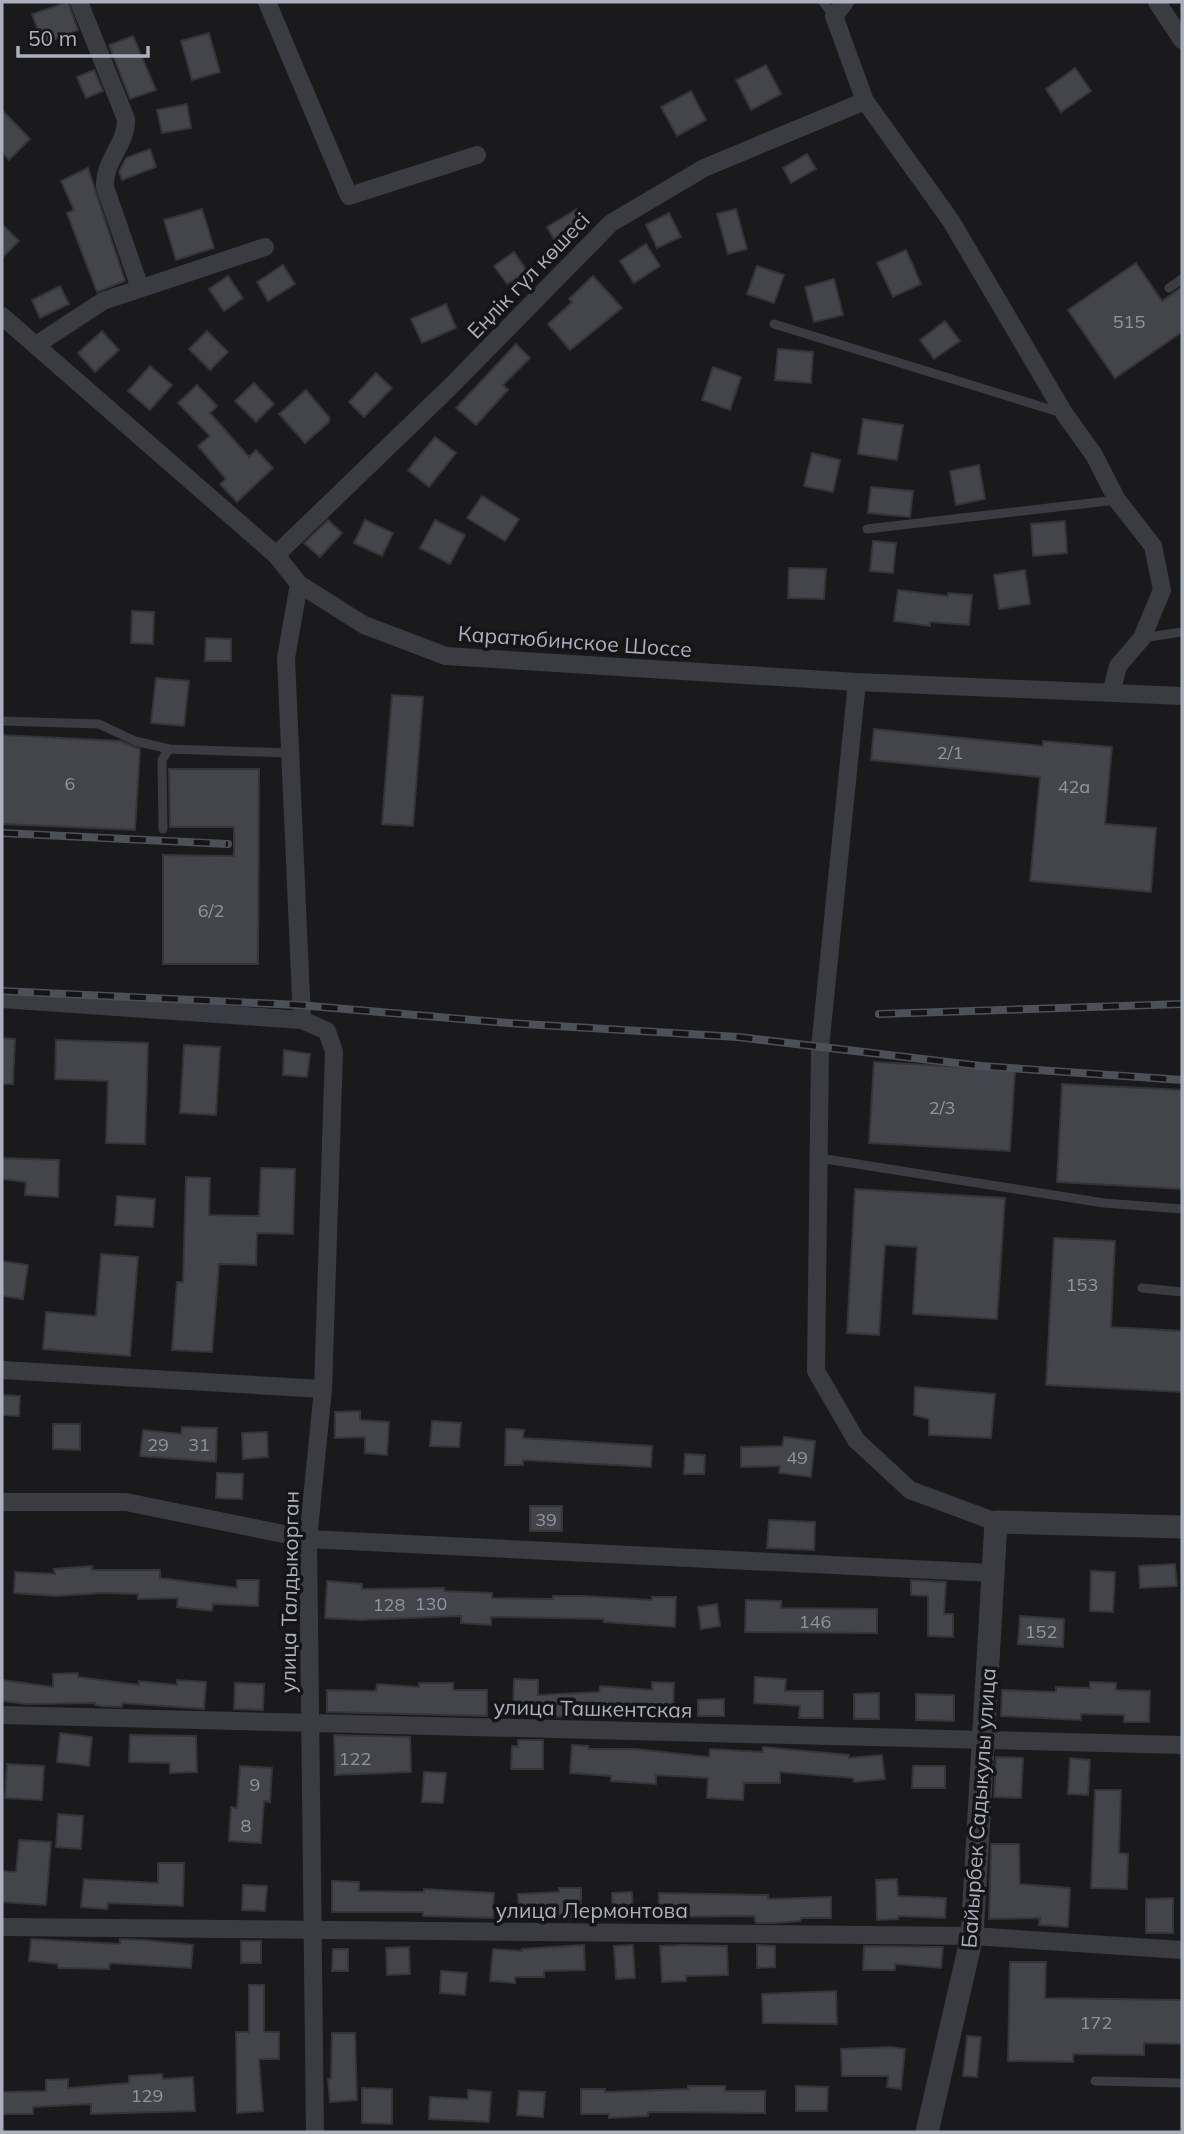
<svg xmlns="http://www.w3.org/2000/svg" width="1184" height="2134" font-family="Mulish,sans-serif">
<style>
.building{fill:#44454a;stroke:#343439;stroke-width:2}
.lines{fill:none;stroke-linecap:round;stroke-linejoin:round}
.service{stroke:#3b3c42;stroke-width:9}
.minor{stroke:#3b3c42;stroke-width:18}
.tertiary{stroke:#3b3c42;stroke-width:23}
.rail-casing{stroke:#4e5057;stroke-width:8}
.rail{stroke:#151518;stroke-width:5;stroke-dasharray:16;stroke-linecap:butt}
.labels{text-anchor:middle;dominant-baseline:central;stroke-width:7;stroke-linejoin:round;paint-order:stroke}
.number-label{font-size:18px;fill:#9295a0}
.street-label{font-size:21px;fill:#acb0bd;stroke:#151518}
</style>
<rect width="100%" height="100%" fill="#1a1a1d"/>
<path class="building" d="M68,2L78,30L43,44L32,14Z
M209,33L220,72L192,80L181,41Z
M133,36L156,90L130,99L109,45Z
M766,65L781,94L751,110L736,80Z
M1075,68L1091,91L1061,112L1046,89Z
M94,70L103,91L86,98L77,77Z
M691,91L706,120L677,136L661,107Z
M187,104L191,128L162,133L157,110Z
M2,110L30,139L9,160L2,152Z
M150,149L156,167L122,180L119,172L126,158Z
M807,154L816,169L791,183L783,168Z
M88,168L125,281L97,292L67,213L74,210L61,181Z
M202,209L214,248L176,260L164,220Z
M577,209L588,228L558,246L547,227Z
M736,209L747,249L728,254L717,214Z
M669,213L681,237L657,248L646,225Z
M2,224L19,241L2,258Z
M646,244L660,266L634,283L620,261Z
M906,250L921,284L893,297L877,263Z
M514,252L527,271L507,284L494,266Z
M1136,263L1162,301L1182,287V332L1115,378L1068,310Z
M283,265L295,284L268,301L257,282Z
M757,266L784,275L774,303L747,294Z
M228,276L243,298L224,311L209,289Z
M593,276L622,308L570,350L548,324L572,302L569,299Z
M834,279L843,315L814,322L805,287Z
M60,286L69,304L40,318L32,300Z
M446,304L456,328L422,343L411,319Z
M945,321L960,341L934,359L920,340Z
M102,331L119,350L95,372L78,353Z
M207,331L228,352L210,370L189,349Z
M516,344L530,358L503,385L508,390L476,425L456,408Z
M778,349L813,352L811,383L775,380Z
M150,366L172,385L150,410L128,391Z
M713,367L741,377L730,410L702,400Z
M376,373L392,388L364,417L349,402Z
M254,383L274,404L256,422L235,401Z
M197,385L217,406L210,413L249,457L256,450L273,468L237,502L220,484L226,479L198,446L210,436L178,403Z
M306,390L329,417V422L305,443L279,414Z
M863,419L903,425L897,460L858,454Z
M435,437L456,453L429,487L408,470Z
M812,453L840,460L833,492L804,486Z
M979,465L985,499L956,505L950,471Z
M871,487L913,491L910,517L868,513Z
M482,496L519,519L505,541L467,518Z
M328,520L342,533L320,557L304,543Z
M365,520L393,533L382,556L354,543Z
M435,520L465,535L450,564L420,548Z
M1065,521L1067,553L1033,556L1031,524Z
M873,541L896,543L893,573L870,571Z
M789,568L826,569L824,599L788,598Z
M1025,570L1030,604L999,609L994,575Z
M898,590L948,596V593L972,595L969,625L930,622V626L894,621Z
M132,611L154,612L153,644L131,643Z
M206,638L231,639V661H205Z
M156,678L189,681L184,726L151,723Z
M392,695L423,697L413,826L382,824Z
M874,729L1043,746V741L1112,747L1105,824L1156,828L1151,892L1030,881L1040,777L871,760Z
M2,735L120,741L140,749L135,830L2,824Z
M169,769H259L258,964H163V855L234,856V827H170Z
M2,1038L15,1039L13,1084H2Z
M56,1040L148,1043L145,1144L106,1143L108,1081L55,1079Z
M184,1045L220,1047L216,1115L180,1113Z
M284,1050L310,1054L307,1077L283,1075Z
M874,1062L1015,1070L1010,1151L869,1143Z
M1062,1084L1182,1090V1189L1057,1182Z
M2,1158L59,1160L58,1197L25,1195L26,1182L2,1179Z
M261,1168L295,1169L293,1234L257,1233L256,1265L219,1264L212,1352L172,1350L177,1282H183L186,1177L210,1178L209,1215L259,1216Z
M855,1189L1005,1198L997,1319L913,1314L917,1247L885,1245L879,1335L847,1333Z
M117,1196L155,1199L153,1227L115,1225Z
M1054,1238L1115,1241L1111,1327L1182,1331V1392L1046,1385Z
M101,1254L138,1257L130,1356L43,1349L46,1312L96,1316Z
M2,1261L28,1265L23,1299L2,1296Z
M915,1387L995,1394L991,1438L929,1435V1419L914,1415Z
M2,1395L20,1396L19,1416L2,1415Z
M360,1411V1420L389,1422L387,1455L365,1453V1437L335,1438V1412Z
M432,1421L461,1423L459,1447L430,1446Z
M53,1424H80V1450L53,1449Z
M182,1427L217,1428L216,1462L140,1456L143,1430L181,1434Z
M506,1429L524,1430L523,1438L652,1446L651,1467L523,1460V1465H505Z
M267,1432L268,1457L243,1459L242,1433Z
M784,1437L815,1441L811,1477L779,1473L780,1466L741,1467V1447L782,1446Z
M685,1454L705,1455L704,1474H684Z
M217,1473L243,1474L242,1499L216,1498Z
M530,1506H562V1531H530Z
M769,1520L815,1522L814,1550L767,1548Z
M1175,1564L1177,1586L1140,1588L1139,1566Z
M92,1566V1570H160V1578L237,1588V1580H259L258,1606L213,1604L212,1611L177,1607L178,1598L138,1599V1594L102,1593L56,1596L14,1593L15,1572L55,1574L54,1569Z
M1091,1571L1115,1572L1113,1612L1090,1611Z
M911,1580L946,1582L944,1614H953V1637L928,1636V1596L911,1595Z
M327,1581L362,1584V1589L444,1588V1591L492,1593V1598L553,1599V1596H584L652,1600V1597H676L675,1627L604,1622V1619L491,1617V1625L461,1623V1616L360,1620L325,1618Z
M746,1600L781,1601V1608L877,1609V1633L745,1632Z
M717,1604L720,1626L701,1629L698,1607Z
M1020,1616L1064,1619L1063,1647L1018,1644Z
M78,1673V1677L139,1685V1681L177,1685V1680L206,1682L204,1709L122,1703V1707L102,1706L95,1705V1703L27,1704L2,1701V1680L53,1687V1674Z
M755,1677L786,1679L785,1691H823V1718H799L800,1706L754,1703Z
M514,1679L538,1680V1695L599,1692L600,1686L652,1690V1682L674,1683L673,1718L582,1712V1717L513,1716Z
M1090,1682L1116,1683V1690L1150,1691L1149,1722H1124V1715L1081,1714V1720L1001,1716L1002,1690L1056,1692V1687L1090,1688Z
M235,1683L264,1684L263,1710L234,1709Z
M419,1683H453V1690H487V1716L327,1712V1690L376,1691L377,1684L419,1687Z
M879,1693V1719H854V1694Z
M916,1694L954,1695V1721L916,1720Z
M724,1699V1716H698V1700Z
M60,1733L92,1737L89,1766L57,1762Z
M130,1735L196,1736L197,1772L170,1773V1763L129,1762Z
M334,1735L410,1737L411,1772L335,1775Z
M518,1740H543V1769H511L512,1746L518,1747Z
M572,1745L588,1746V1749H636L709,1757L710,1749L763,1752V1747L849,1755V1758L882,1755L885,1779L854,1782L853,1778L780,1772V1783H744L743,1800L707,1798L708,1778L656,1775V1784L611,1781V1776L570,1773Z
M996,1757L1023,1758L1021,1798L994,1797Z
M1070,1758L1090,1760L1088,1795L1068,1794Z
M7,1764L44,1766L42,1800L5,1798Z
M240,1766L272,1768L270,1802L264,1801L261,1843L229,1841L231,1807L237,1808Z
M913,1766H945V1788H912Z
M424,1772L446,1773L443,1803L422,1802Z
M1095,1790H1121L1119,1853L1128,1854L1127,1889L1091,1888Z
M58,1814L83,1816L81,1849L56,1847Z
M19,1840L51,1842L46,1905L2,1902V1871L16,1872Z
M991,1844H1019L1020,1884L1070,1888L1068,1927L1039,1925L1040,1918L989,1919Z
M158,1863H184L183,1906L108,1903L107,1909L81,1907L84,1879L158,1883Z
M897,1879L898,1896L946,1898L945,1918L898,1916V1919L877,1920L876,1880Z
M332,1881L359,1882V1891L424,1892V1889L494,1893L493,1918L423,1916V1912H332Z
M243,1885L267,1886L265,1911L242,1910Z
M559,1888H581V1917H519L518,1894L559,1892Z
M632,1892L633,1916L613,1917L612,1893Z
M659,1893L768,1895V1899L831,1897V1918H801L800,1921L774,1923H756L754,1916L658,1917Z
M1173,1898V1933H1146V1899Z
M31,1939L120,1944V1939L144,1940L193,1945L191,1968L110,1963L109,1969L58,1968V1964L29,1961Z
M241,1941H261V1963H241Z
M584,1945L585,1970L544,1971V1977H515V1983L490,1981L493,1949L522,1951V1949Z
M633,1945L635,1978L616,1979L614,1946Z
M684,1945L727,1946L728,1975L686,1976V1981L662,1982L660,1946Z
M757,1945L775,1946V1967L757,1968Z
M864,1946L943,1947L941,1968L895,1964V1970H863Z
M409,1947L410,1974L387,1975L386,1948Z
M333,1949H348V1971H332Z
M1010,1962H1046L1045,1998L1182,2000V2044L1144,2043V2055L1073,2054V2062L1008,2061Z
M441,1971L467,1973L465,1995L440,1993Z
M249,1985H264V2032H279V2059H259L263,2111L237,2113L236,2032H249Z
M836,1991L837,2024L763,2023L762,1994Z
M332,2033H355L357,2100L330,2102L328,2079L331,2078Z
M967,2036L981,2037L977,2077L963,2076Z
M891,2047L905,2049L901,2089L887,2087L888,2076H842L841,2049Z
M162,2074L163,2079L193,2077L195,2111L91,2114V2104L33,2107V2114H3V2092L46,2091V2080L68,2079V2088L129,2083V2076Z
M688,2086H725V2091H765V2113L648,2112V2116L609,2118V2114H581V2089H605V2092L688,2089Z
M796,2086L828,2087L827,2111H796Z
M362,2088L392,2089V2124L362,2123Z
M468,2090L491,2092L489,2122L429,2119L430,2097L468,2099Z
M519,2091L545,2092L543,2117L517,2115Z"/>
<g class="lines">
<path class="service" d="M823,2L834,16
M1169,288L1182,279
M774,324L1062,413
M867,529L1117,500
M1142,638L1182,632
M2,721L99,724L135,741L169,749
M163,829L162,760L169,749L288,753
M819,1158L1104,1203L1182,1209
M1142,1288L1182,1292
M1095,2081L1182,2083"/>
<path class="minor" d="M79,2L126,119C127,144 103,162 105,187L140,288
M267,2L349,196L477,155
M845,2L834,16L865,101L951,221L1064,413L1094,455L1117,500L1153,546L1162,590L1142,638L1118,666L1111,693
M1157,2L1182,40
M2,316L276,555L299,584L364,625L446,656L857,682L1182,696
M36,345L103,301L265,247
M276,555L450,387L611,223L704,168L865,101
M299,584L286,658L302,1020
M857,682L820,1048L816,1371L856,1440L910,1490L996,1522
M2,999L302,1020L327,1031L334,1052L323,1389L308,1539L315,2132
M2,1370L323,1389
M2,1502H126L308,1539L993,1573
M2,1715L1182,1745
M2,1927L972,1936L1182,1950"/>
<path class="tertiary" d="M927,2132L972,1936L996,1522L1182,1527"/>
<g class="rail-casing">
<path id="rail" d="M2,833L228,844
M2,991L299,1005L508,1023L738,1037L981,1066L1182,1080
M879,1014L1182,1004"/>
</g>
<use href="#rail" class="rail"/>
</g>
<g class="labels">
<g class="number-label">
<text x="1129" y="321">515</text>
<text x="950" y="752">2/1</text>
<text x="70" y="783">6</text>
<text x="1074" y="786">42а</text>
<text x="211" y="910">6/2</text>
<text x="942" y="1107">2/3</text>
<text x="1082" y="1284">153</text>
<text x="158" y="1444">29</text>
<text x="199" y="1444">31</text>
<text x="797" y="1457">49</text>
<text x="546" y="1519">39</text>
<text x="431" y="1603">130</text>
<text x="389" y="1604">128</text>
<text x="815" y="1621">146</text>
<text x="1041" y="1631">152</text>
<text x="355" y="1758">122</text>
<text x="255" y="1784">9</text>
<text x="246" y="1825">8</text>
<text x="1096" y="2022">172</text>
<text x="147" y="2095">129</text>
</g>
<g class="street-label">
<text transform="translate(528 275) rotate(-46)">Еңлік гүл көшесі</text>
<text transform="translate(575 641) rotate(4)">Каратюбинское Шоссе</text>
<text transform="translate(289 1592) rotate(-89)">улица Талдыкорган</text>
<text transform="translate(593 1708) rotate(1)">улица Ташкентская</text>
<text transform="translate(978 1808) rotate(-86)">Байырбек Садыкулы улица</text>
<text x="592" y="1910">улица Лермонтова</text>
</g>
</g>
<rect width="1184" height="2134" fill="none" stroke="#acb0bd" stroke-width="7"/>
<path d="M18 46v10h130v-10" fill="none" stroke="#acb0bd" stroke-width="3.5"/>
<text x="28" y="46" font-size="21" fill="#acb0bd" stroke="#151518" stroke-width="5" paint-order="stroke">50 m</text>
</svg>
